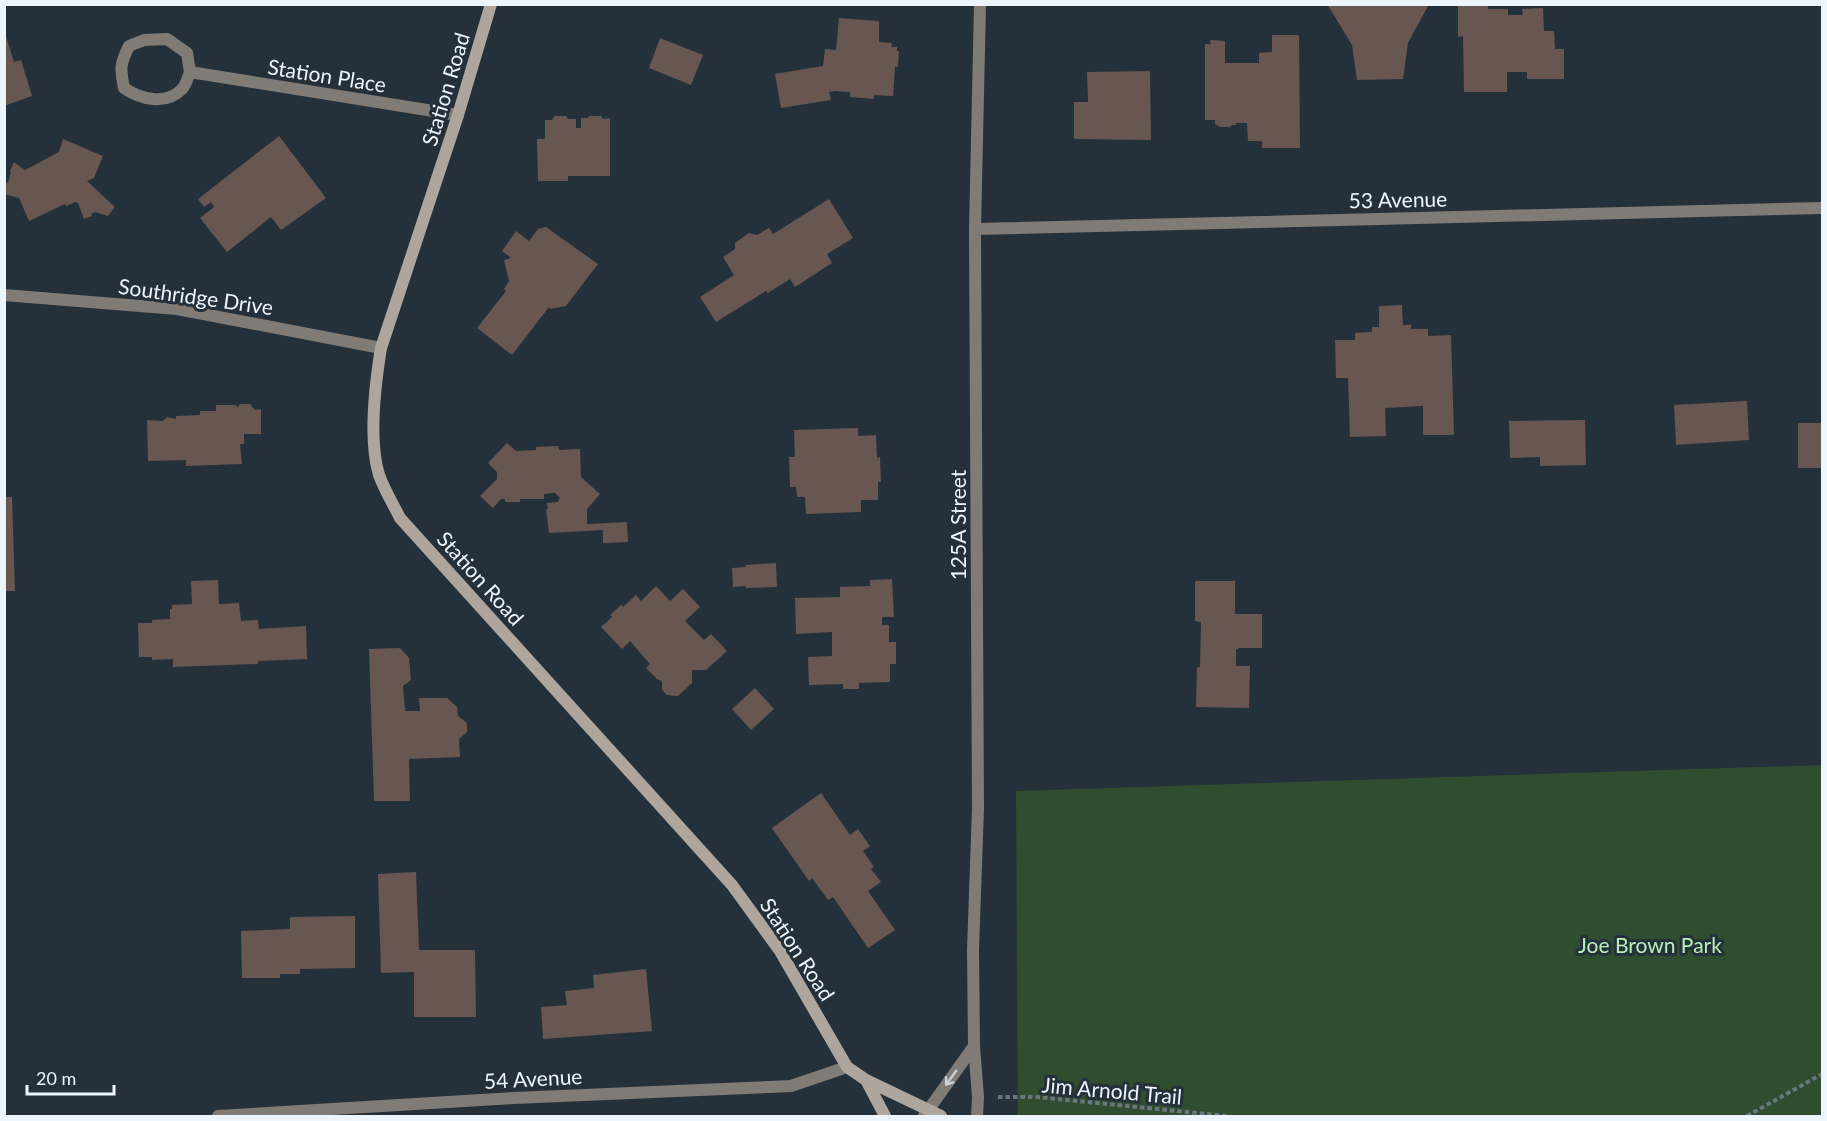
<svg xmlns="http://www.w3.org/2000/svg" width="1827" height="1121" font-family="Lato,sans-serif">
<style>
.green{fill:#304d30}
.building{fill:#685751}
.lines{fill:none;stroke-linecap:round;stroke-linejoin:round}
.path{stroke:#6c767f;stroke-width:4;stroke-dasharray:4.5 3;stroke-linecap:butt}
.street{stroke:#807b75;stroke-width:12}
.secondary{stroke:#aea69c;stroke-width:12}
.oneway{stroke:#ccd0d4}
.labels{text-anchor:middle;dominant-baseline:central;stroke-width:6;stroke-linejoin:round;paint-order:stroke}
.street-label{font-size:21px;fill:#edf5fc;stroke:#24303a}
.park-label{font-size:21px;fill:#b7f0b6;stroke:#24303a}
</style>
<rect width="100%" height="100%" fill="#24303a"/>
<path class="green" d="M1822,765V1116H1018L1016,791Z"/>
<path class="building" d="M1327,4H1429L1408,43L1403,79L1357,80L1352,45Z
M1458,4H1488V9H1508V15H1523L1522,9L1543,8L1544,31H1554L1555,49H1564V79H1527V72H1507V92H1464L1463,36L1458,37Z
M839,18L879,21V42L892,43L891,47H897V51H899L898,67H895L893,96L874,95V99L850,97V92L836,91L829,92L831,100L781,108L775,74L823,66L825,49L836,50Z
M4,30L14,62L21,60L32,96L4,106Z
M1272,35H1299L1300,148H1262V141H1248L1247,123H1236V125H1232L1230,127H1220L1215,124V120H1205V44H1211L1210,40L1225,41V63H1259V53L1272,52Z
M660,38L703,55L691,85L649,68Z
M1150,71L1151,140L1074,139V102H1088L1087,72Z
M555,116H566L568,119H576V128H581V118H588L589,116H601L603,119L610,118V176H568V181H538L537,139H545V120H552Z
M279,136L326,198L281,230L271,217L227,252L200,218L214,207L211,202L204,207L198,199Z
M63,139L103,156L94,178L87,181L115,207L108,216L95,212L91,214L92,216L84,219L78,203L75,202L66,206L65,204L29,221L19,198L4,194V188L7,182L8,183L11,172L10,171L14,162L25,170L59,152Z
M829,199L853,238L827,254L832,263L795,287L790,279L768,293L766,291L716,322L700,297L734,275L723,257L735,249V243L749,233L757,235L769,228L773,234Z
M546,227L598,264L566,306L550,309L549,307L512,355L477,328L506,291L504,289L509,281L504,260L511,258L502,251L516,231L529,241L538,229Z
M1402,305L1403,325H1411V329H1428V336L1451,335L1454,435H1423V406L1385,408L1386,436L1350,437L1348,378H1336L1335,340H1355V333L1372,332V327H1379V306Z
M1747,401L1749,440L1676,445L1674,405Z
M240,404H250L255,410L261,409V434H244V444H240L242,464L186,466V460L148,461L147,420L163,421L167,417L176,419V416L200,415V411H216V405H236L237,408Z
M1585,420L1586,465L1540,466V457L1510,458L1509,421Z
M1798,423H1822V468H1798Z
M858,428V436L876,435L877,458L880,457L881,482H878V500H861V512L806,514L805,497H797L796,487H790L789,457H795L794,430Z
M507,443L516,451L536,450V447L558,446L559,450L580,449L581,477L600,494L587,509V524L627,522L628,542L603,543V530L549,533L546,509H548L547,503L558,502L560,498L555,493L544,494V499H520V502H505V499H501L493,508L480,496L497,479V472L488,463Z
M4,497H12L15,591H4Z
M776,563L777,587L746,588V586L733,587L732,568L746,567L745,565Z
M892,579L894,617H882V625H889V642H896V664H890V682L859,683V689H843V684L809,685L808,657L832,656V632L796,634L795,598L840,597V587L870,586V580Z
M218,580L219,604L239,603L241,621L258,620L259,629L306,626L307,659L258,661V664L173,667V659L152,660V657H139L138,623H152V620L170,619V609H172V605L192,604L191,581Z
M1195,581H1235V614H1262V648H1239L1236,650V666H1250L1249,708L1196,707L1197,667H1200L1201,622L1195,621Z
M656,586L670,601L683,589L700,607L685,621L704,640L711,634L727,651L706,670H692V683L678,696L667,695L662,690V681L657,679L646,668L650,664L630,641L622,649L601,627L612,617L610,615L621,605L623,607L636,595L641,601Z
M400,648L409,658L411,680L403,686L405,711H420L419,698H447L457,707L458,716L467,723V732L459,739L460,757L409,759L410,801H374L369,649Z
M755,688L774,709L751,730L732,709Z
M821,793L850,835L858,829L870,846L863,851L874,867L871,869L881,882L868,891L895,930L868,948L833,897L828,900L812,878L809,881L772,828Z
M416,872L419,950H475L476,1017H414V972L381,973L378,874Z
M355,916V968L300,969V974H280V978H242L241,931L290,929V917Z
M646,969L652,1031L543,1039L541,1007L567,1005L565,991L594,988L593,975Z"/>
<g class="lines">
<path class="path" d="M998,1097H1037L1227,1116
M1747,1116L1822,1074"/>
<path class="street" d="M190,72C188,77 186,85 182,89C166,106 140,99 124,88C120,68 120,64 129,46L144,40L167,39L187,53L190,72L458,115
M975,229L1822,208
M4,295L177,309L381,348
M218,1116L514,1098L791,1086L847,1067
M924,1116L974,1046
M977,1116L978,1097L974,1046L973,950L978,808L975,229L980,4"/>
<path class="secondary" d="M491,4L458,115L381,348C375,385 368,439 379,475C384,489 393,504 400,518L732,885L780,951L847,1067L866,1080L941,1116
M866,1080L885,1116"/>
</g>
<defs><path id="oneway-shaft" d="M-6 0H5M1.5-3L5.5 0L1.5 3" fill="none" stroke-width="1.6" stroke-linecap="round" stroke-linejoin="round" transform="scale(1.5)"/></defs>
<use class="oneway" href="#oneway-shaft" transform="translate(951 1078) rotate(126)"/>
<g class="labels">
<g class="street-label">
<text transform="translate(327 75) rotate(9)">Station Place</text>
<text transform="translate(445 89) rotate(-73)">Station Road</text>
<text transform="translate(1398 199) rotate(-1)">53 Avenue</text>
<text transform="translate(196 296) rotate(8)">Southridge Drive</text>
<text transform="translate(957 525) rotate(-90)">125A Street</text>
<text transform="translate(481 578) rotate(48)">Station Road</text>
<text transform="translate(798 949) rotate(57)">Station Road</text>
<text transform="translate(533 1078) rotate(-3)">54 Avenue</text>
<text transform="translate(1112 1090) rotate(5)">Jim Arnold Trail</text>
</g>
<g class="park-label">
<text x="1650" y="944">Joe Brown Park</text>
</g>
</g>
<rect width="1827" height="1121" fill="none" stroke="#edf5fc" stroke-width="12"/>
<path d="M27 1085v9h87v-9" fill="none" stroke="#edf5fc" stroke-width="3"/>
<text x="36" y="1085" font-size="18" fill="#edf5fc" stroke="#24303a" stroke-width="4.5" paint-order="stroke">20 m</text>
</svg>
